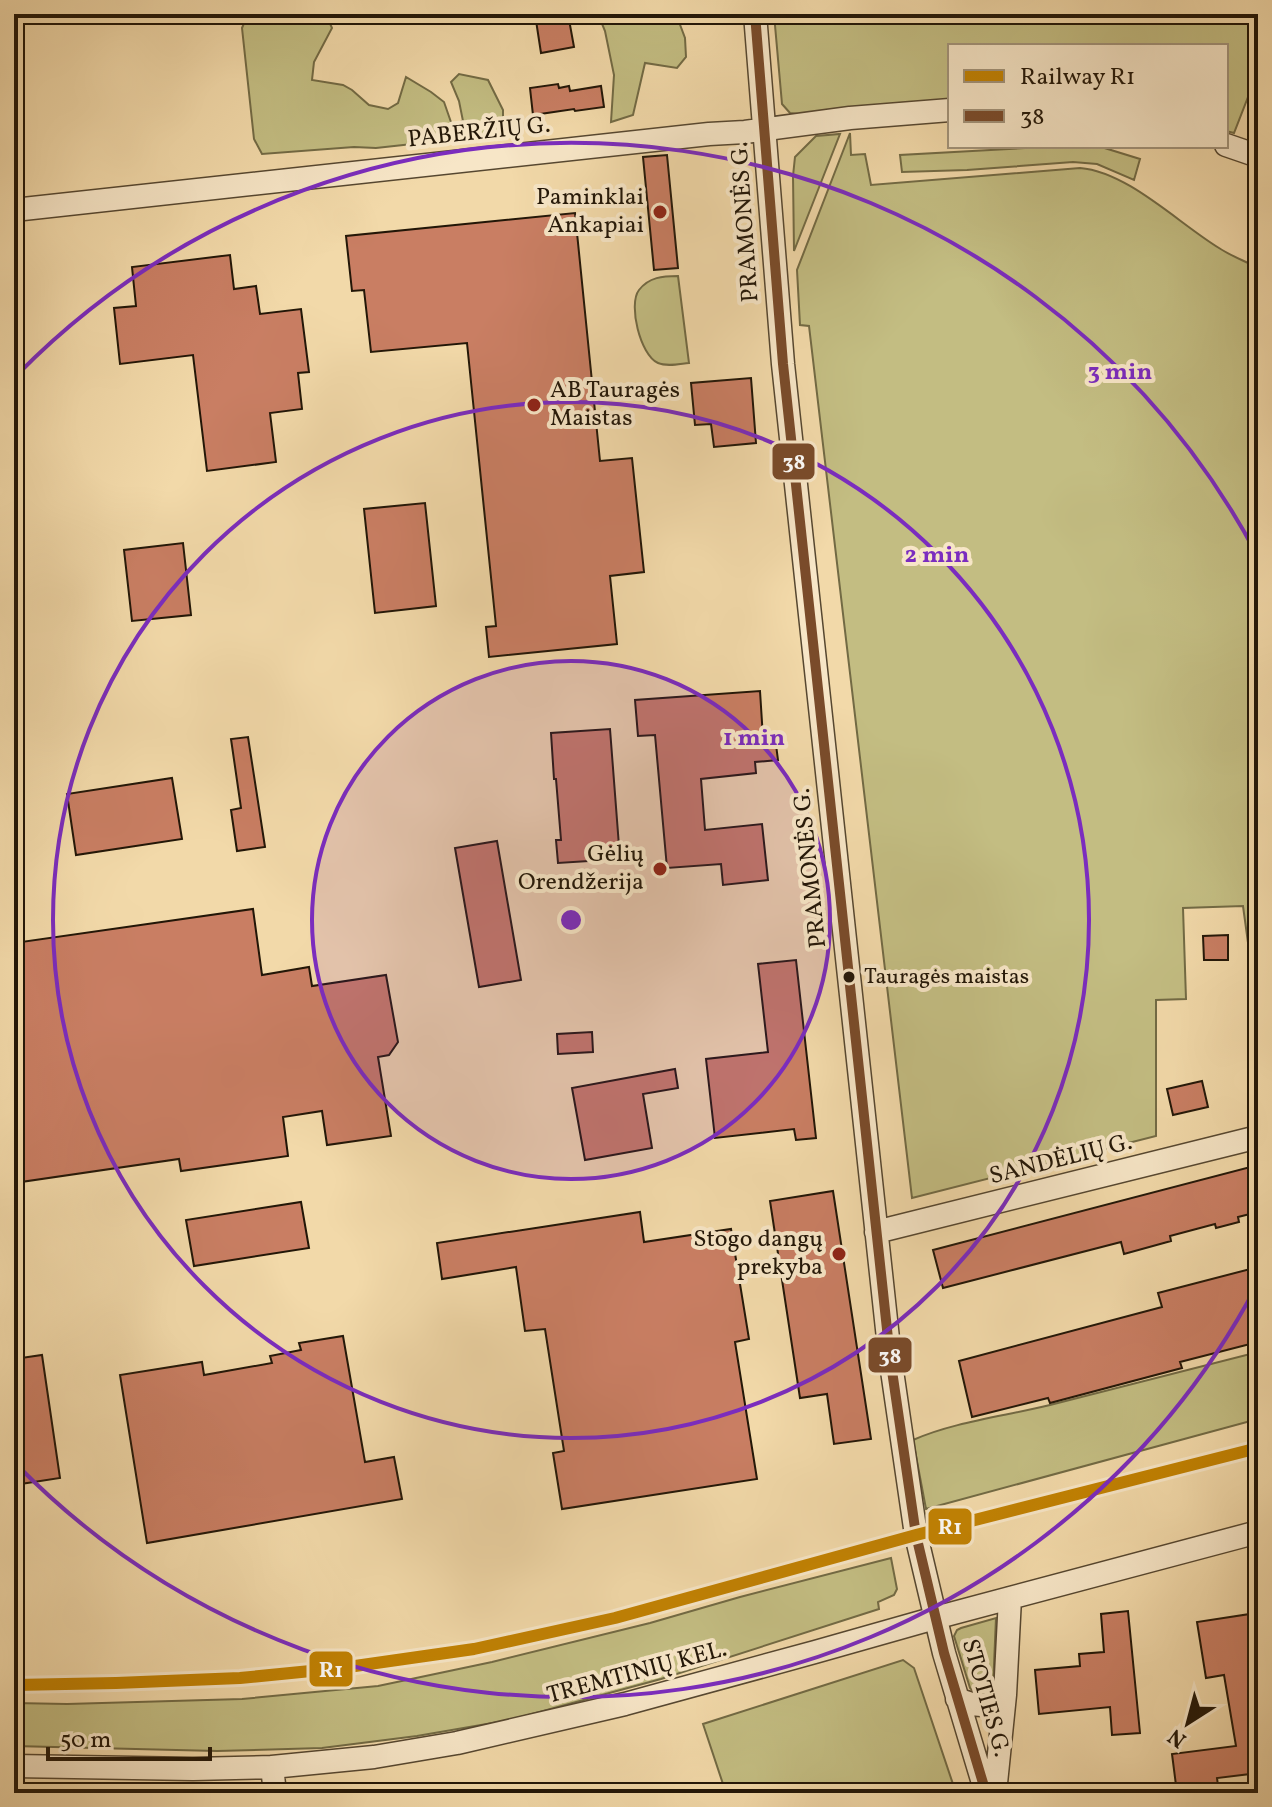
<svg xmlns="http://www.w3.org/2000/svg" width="1272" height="1807" font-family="Vollkorn,serif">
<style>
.green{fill:#c3bd82;stroke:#726a44;stroke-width:2}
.building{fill:#c97e63;stroke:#221607;stroke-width:2}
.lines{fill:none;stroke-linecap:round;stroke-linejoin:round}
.minor-casing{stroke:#564730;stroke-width:25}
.minor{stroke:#f7e6c7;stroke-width:22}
.bus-1-casing{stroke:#f7e6c7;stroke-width:16}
.bus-1{stroke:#7a4b2a;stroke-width:10}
.rail-1-casing{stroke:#f7e6c7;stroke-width:18}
.rail-1{stroke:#c28202;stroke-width:12}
.ring{fill:none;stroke:#7b2cbf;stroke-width:4}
.poi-dot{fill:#8f2418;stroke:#f7e6c7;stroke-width:3}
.bus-dot{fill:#221607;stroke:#f7e6c7;stroke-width:3}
.labels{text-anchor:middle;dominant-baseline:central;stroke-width:8;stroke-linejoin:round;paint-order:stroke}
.bus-label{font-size:22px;fill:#221607;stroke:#f7e6c7;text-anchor:start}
.street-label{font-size:24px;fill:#221607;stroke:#f7e6c7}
.poi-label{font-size:24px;fill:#221607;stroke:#f7e6c7;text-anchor:end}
.centre{fill:#7b2cbf;stroke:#f7e6c7;stroke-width:4}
.ring-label{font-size:24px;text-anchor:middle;font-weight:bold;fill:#7b2cbf;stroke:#f7e6c7;stroke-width:8;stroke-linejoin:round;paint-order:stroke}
.line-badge{stroke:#f7e6c7;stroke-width:3}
.badge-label{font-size:22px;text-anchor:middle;font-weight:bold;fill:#fff}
</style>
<rect width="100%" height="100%" fill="#f2d9a9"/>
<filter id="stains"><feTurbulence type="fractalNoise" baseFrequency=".0025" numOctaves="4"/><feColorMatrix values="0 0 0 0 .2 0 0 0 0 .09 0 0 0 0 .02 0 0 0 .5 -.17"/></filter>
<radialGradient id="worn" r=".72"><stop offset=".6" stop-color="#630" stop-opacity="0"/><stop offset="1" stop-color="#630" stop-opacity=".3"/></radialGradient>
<path class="green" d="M248,14H320L328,19L332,28L314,62L312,80L343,85L352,90L369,105L388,109L398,103L406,77L431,92L444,102L452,125L463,121L459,101L451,82L459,74L488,80L503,110V134L376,148L354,147L262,154L254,139L242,28Z
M598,14H676L685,38L686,57L677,68L645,63L633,115L611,122L614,75L605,31Z
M774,14H1258V94L1250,92L1234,133L1226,131V46H950V100L798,114L790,113L782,104Z
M850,133L851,155L865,154L871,185L1080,168C1128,172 1178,223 1219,248C1231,256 1245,261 1258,268V1016L1243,906L1183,908L1186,999L1156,1000V1136L912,1198L809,326L800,325L797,270Z
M840,134L794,251L793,176L795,157L816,136Z
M1098,146L1140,159L1134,180L1097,164L1073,162L967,170L902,172L900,155L1043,147Z
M678,276L689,363C679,364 667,367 658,363C640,355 628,304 639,290C649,277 663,276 678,276Z
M1258,1352V1419L926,1509L913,1440C953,1422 1006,1416 1050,1405C1119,1388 1188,1370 1258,1352Z
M891,1558L897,1589L894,1595L878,1602L879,1609L661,1679L510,1720L417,1736L322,1748L217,1751L14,1746V1703L67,1704L242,1699L378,1686L492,1662L650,1623L740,1597Z
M996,1618L993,1688L983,1696L976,1694L970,1688L954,1636L957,1630L961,1628Z
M903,1660L914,1668L956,1793H726L703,1724Z"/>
<path class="building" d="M535,14H568L574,47L541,53Z
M558,84L559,88L569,86L570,91L601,86L604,107L575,111L574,109L533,115L530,88Z
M667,155L678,268L654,270L643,157Z
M575,213L600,461L632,458L644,572L610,576L617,644L489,657L486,627L496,626L467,343L371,352L364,290L352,291L346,236Z
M230,255L234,289L256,286L260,314L301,309L309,372L298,373L302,409L270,413L276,462L207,471L193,355L120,364L114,308L136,306L132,267Z
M751,378L756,443L714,447L711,424L695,425L691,383Z
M425,503L436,606L375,613L364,509Z
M183,543L191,615L132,621L124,550Z
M760,691L763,738L775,737L778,760L755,762L756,773L701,779L705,830L762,824L768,880L723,885L721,864L667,868L655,735L638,736L635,700Z
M610,729L620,859L558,863L556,840H561L556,779H554L551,733Z
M248,737L265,847L237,851L231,810L241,808L231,739Z
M172,778L182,839L76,855L67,794Z
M497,841L521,980L479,987L455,848Z
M253,909L262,975L309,967L312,986L386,975L398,1042L389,1055L378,1057L391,1136L327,1145L322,1111L283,1117L288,1156L181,1171L179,1159L14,1183V943Z
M1228,935V960H1204L1203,936Z
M796,960L816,1138L796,1140L794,1129L715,1138L706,1059L768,1052L758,964Z
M592,1032L593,1052L558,1054L557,1034Z
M675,1069L678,1088L643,1094L652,1148L585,1160L572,1088Z
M1202,1081L1208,1107L1173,1115L1167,1089Z
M1258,1165V1212L1238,1217L1239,1222L1216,1228L1215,1224L1170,1236L1171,1241L1124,1254L1121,1242L943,1288L933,1250Z
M833,1191L871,1439L834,1444L827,1394L800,1398L770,1201Z
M301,1202L309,1248L194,1266L186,1220Z
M640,1212L644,1242L731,1229L749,1339L735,1342L757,1479L562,1509L553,1453L564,1451L545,1329L525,1331L516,1267L442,1279L437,1243Z
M1258,1267V1342L1180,1362L1182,1368L1050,1403L1048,1398L972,1417L959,1361L1162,1307L1158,1293Z
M343,1336L365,1462L394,1457L402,1499L147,1543L120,1375L202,1362L204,1375L272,1363L270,1356L301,1350L299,1343Z
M42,1355L60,1478L14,1485V1359Z
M1128,1611L1140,1733L1112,1735L1110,1707L1039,1714L1035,1670L1080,1666L1079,1654L1104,1652L1101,1614Z
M1250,1614L1258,1663V1773L1217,1778L1219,1793H1177L1172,1754L1236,1746L1224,1675L1206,1678L1197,1622Z"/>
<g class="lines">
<g class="minor-casing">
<path id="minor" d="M755,14L783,364L890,1357L916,1535L944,1653L986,1793
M1226,145L1258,156
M14,210L709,134L745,132L850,118L950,110
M876,1232L1258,1137
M957,1699C978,1707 986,1708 1005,1695
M14,1766L193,1769L272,1767L374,1757L457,1743L625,1704L815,1652L935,1618L1258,1532
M272,1767L275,1793
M995,1793L1005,1695L1010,1598"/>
</g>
<use href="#minor" class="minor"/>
<g class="bus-1-casing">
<path id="bus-1" d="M755,14L783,364L890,1357L916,1535L944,1653L986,1793"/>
</g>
<use href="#bus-1" class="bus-1"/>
<g class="rail-1-casing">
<path id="rail-1" d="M14,1685L116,1683L240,1678L341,1668L474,1649L615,1618L916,1535L1258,1448"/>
</g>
<use href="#rail-1" class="rail-1"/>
</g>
<circle cx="571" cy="920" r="259" fill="#7b2cbf" fill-opacity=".12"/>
<g class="ring">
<circle cx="571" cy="920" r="259"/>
<circle cx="571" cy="920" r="518"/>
<path d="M1257 1285A777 777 0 0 1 17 1465M17 375A777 777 0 0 1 1257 555"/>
</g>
<g class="poi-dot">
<circle cx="660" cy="212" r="8"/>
<circle cx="534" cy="405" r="8"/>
<circle cx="660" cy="869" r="8"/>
<circle cx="839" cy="1254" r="8"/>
</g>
<circle class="bus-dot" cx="849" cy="977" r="7"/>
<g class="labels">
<g class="bus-label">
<text x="864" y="977">Tauragės maistas</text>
</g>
<g class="street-label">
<text transform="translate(479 133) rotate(-6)">PABERŽIŲ G.</text>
<text transform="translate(746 222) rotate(-94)">PRAMONĖS G.</text>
<text transform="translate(811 868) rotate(-96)">PRAMONĖS G.</text>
<text transform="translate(1061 1160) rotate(-14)">SANDĖLIŲ G.</text>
<text transform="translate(637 1673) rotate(-15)">TREMTINIŲ KEL.</text>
<text transform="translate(985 1698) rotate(74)">STOTIES G.</text>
</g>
<g class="poi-label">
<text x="644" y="198">Paminklai<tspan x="644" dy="28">Ankapiai</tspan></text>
<text x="550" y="391" text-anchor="start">AB Tauragės<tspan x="550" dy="28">Maistas</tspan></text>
<text x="644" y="855">Gėlių<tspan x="644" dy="28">Orendžerija</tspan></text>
<text x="823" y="1240">Stogo dangų<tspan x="823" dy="28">prekyba</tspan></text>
</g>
</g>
<circle cx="571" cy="920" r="12" class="centre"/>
<g class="ring-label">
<text x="1120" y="379">3 min</text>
<text x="937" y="562">2 min</text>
<text x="754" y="745">1 min</text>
</g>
<g class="line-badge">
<rect x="771" y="442" width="45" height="39" rx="8" fill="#7a4b2a"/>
<rect x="867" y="1336" width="46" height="38" rx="8" fill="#7a4b2a"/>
<rect x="927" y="1507" width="46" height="39" rx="8" fill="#c28202"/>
<rect x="308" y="1650" width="46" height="38" rx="8" fill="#c28202"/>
</g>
<g class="badge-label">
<text x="794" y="469">38</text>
<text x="890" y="1363">38</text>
<text x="950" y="1534">R1</text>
<text x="331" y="1677">R1</text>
</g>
<rect width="1272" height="1807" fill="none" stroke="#f2d9a9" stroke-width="48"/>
<rect x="16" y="16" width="1240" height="1775" fill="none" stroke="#221607" stroke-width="4"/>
<rect x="24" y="24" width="1224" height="1759" fill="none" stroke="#221607" stroke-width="2"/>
<rect x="948" y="44" width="280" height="104" fill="#f7e6c7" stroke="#a2937a" stroke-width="2"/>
<rect x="964" y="70" width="40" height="12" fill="#c28202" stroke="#a2937a" stroke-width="2"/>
<text x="1020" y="84" font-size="24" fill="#221607">Railway R1</text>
<rect x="964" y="110" width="40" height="12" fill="#7a4b2a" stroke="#a2937a" stroke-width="2"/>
<text x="1020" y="124" font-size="24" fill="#221607">38</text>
<g transform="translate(1188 1723) rotate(216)" stroke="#f7e6c7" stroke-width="6" paint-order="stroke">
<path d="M0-6L14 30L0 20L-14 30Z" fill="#221607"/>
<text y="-12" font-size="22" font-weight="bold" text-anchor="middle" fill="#221607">N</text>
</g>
<path d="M48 1747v12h162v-12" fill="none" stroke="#221607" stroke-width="4"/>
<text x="60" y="1747" font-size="24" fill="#221607" stroke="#f7e6c7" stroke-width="6" paint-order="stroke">50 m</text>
<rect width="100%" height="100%" filter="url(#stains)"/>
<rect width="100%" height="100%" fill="url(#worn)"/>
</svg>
